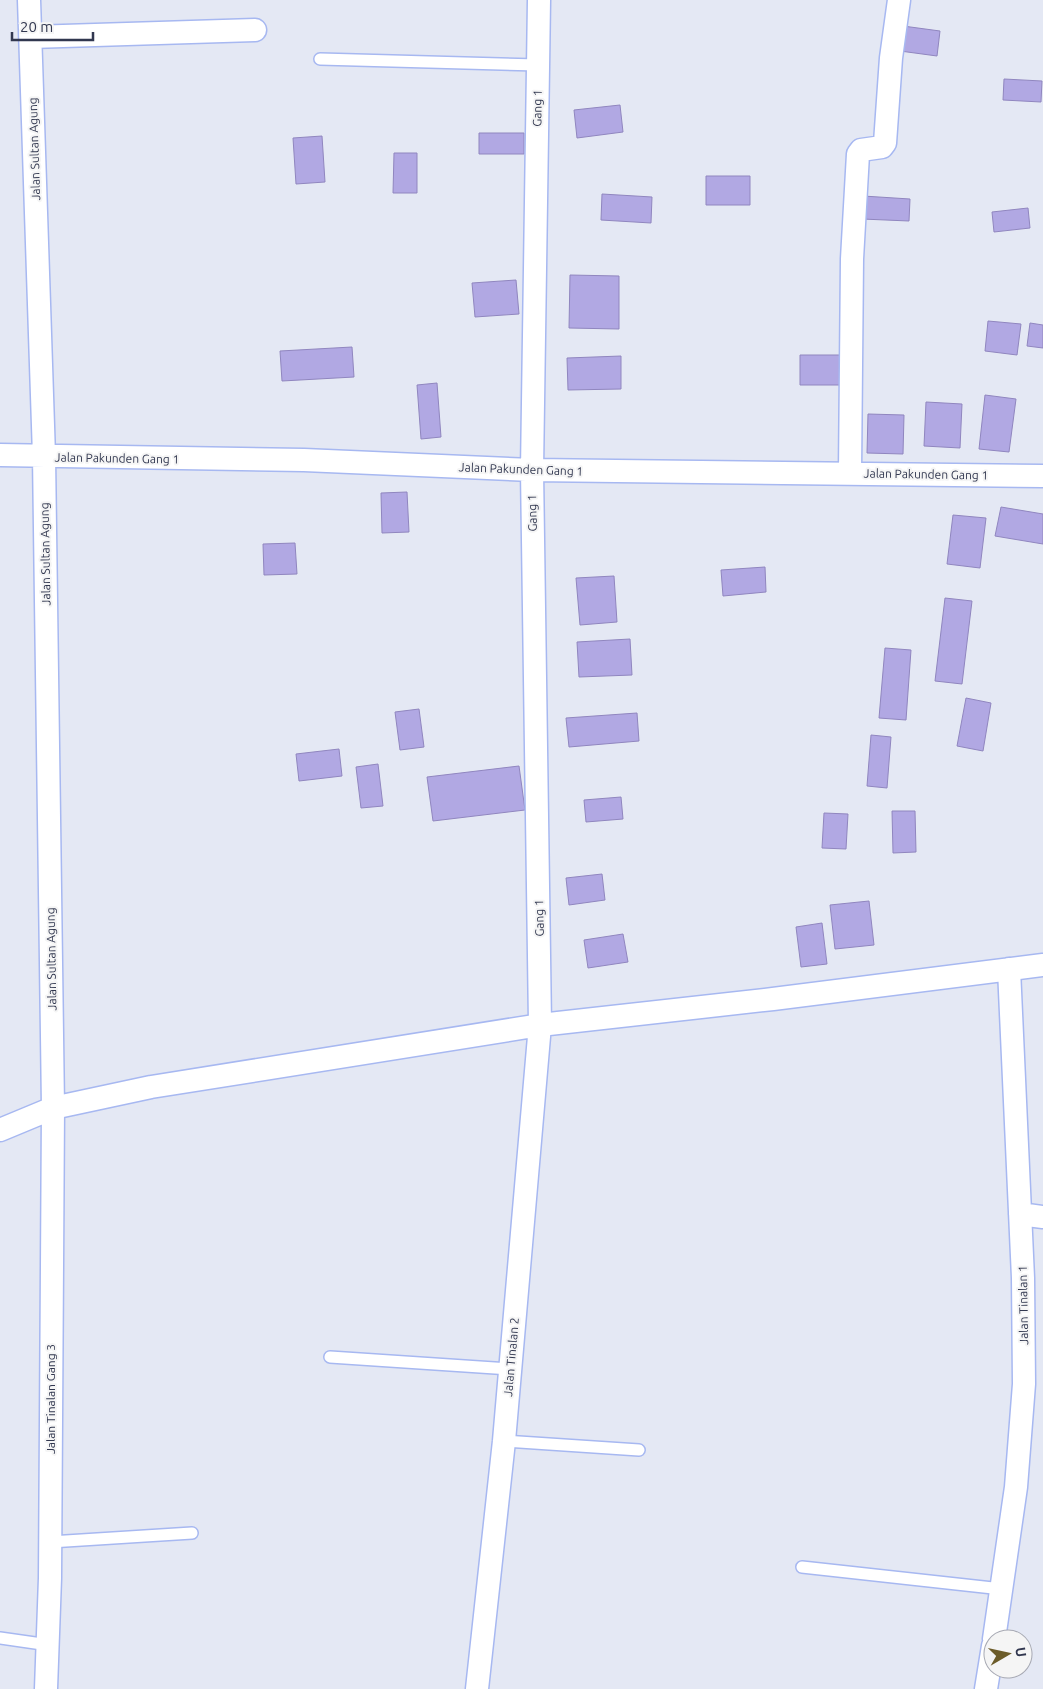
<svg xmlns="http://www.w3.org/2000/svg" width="1043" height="1689" font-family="Ubuntu,sans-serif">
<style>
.building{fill:#b1a8e3;stroke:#9086bf}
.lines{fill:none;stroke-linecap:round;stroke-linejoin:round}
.service-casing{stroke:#a7b8f1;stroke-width:14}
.minor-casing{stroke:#a7b8f1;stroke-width:25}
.service{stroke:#fff;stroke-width:11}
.minor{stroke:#fff;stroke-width:22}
.labels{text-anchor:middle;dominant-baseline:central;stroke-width:4;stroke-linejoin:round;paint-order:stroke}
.street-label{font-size:12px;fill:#31374f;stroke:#f5f5f5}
</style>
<rect width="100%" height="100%" fill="#e4e8f4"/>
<path class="building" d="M903,26L940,31L937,56L900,51Z
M1004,79L1042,81L1041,102L1003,100Z
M620,105L623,132L577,138L574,110Z
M479,133H524V154H479Z
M322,136L325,182L296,184L293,138Z
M394,153H417V193H393Z
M706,176H750V205H706Z
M602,194L652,197L651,223L601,220Z
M863,196L910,199L909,221L862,219Z
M1028,208L1030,228L994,232L992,212Z
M570,275L619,276V329L569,328Z
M516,280L519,314L475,317L472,283Z
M988,321L1021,324L1017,355L985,351Z
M1030,323L1043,325V348L1027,346Z
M352,347L354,377L282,381L280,351Z
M800,355H845L846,385H800Z
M621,356V389L568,390L567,358Z
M437,383L441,437L421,439L417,385Z
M985,395L1016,399L1009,452L979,449Z
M926,402L962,404L960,448L924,446Z
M868,414L904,415L903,454L867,453Z
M407,492L409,532L382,533L381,493Z
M1001,507L1043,514V544L995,536Z
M953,515L986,518L980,568L947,564Z
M295,543L297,574L264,575L263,544Z
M765,567L766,592L723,596L721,570Z
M614,576L617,622L580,625L576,578Z
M945,598L972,601L962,684L935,681Z
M630,639L632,675L579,677L577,642Z
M885,648L911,650L906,720L879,718Z
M966,698L991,703L983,751L957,746Z
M419,709L424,747L400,750L395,712Z
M637,713L639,741L569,747L566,718Z
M871,735L891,737L887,788L867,786Z
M339,749L342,776L299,781L296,754Z
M378,764L383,806L361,808L356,767Z
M519,766L525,810L433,821L427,777Z
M621,797L623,819L586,822L584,800Z
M892,811H915L916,852L893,853Z
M824,813L848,814L846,849L822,848Z
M602,874L605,900L569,905L566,878Z
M869,901L874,945L835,949L830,905Z
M822,923L827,964L801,967L796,927Z
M623,934L628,962L588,968L584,940Z"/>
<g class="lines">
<g class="service-casing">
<path id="service" d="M320,59L538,65
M330,1357L510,1369
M504,1441L639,1450
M50,1542L192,1533
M802,1567L1002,1589
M0,1638L49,1645"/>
</g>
<g class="minor-casing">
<path id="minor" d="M29,0L44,456L53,1108L50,1578L46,1689
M31,37L255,30
M0,455L304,460L532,470L1043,476
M850,472L852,259L858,154L861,150L882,147L885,143L891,58L899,0
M0,1130L53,1108L151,1087L540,1025L773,999L1043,965
M1020,1214L1043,1217
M994,1639L1016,1487L1024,1384L1023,1278L1009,969
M477,1689L504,1441L540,1025L532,470L539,0
M986,1689L993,1646"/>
</g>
<use href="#service" class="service"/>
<use href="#minor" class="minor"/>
</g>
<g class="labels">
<g class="street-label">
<text transform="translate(537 108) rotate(-89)">Gang 1</text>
<text transform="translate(34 149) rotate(-92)">Jalan Sultan Agung</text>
<text transform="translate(117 458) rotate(1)">Jalan Pakunden Gang 1</text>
<text transform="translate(521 469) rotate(2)">Jalan Pakunden Gang 1</text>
<text transform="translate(926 474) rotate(1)">Jalan Pakunden Gang 1</text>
<text transform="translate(532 513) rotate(-91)">Gang 1</text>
<text transform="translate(45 554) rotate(-91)">Jalan Sultan Agung</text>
<text transform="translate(539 918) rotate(-91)">Gang 1</text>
<text transform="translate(51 959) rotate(-91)">Jalan Sultan Agung</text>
<text transform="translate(1023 1305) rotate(-91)">Jalan Tinalan 1</text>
<text transform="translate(511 1357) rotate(-85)">Jalan Tinalan 2</text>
<text transform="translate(50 1399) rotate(-90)">Jalan Tinalan Gang 3</text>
</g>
</g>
<g transform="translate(1008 1654) rotate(81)"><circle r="24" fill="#f5f5f5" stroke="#a7a9b3"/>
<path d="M0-4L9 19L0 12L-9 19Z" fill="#6c5c29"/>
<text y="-8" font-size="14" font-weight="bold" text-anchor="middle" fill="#31374f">U</text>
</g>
<path d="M12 32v8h81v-8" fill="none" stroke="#31374f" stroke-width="2.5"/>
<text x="20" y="32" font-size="15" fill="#31374f" stroke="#f5f5f5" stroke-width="4" paint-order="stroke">20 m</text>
</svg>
